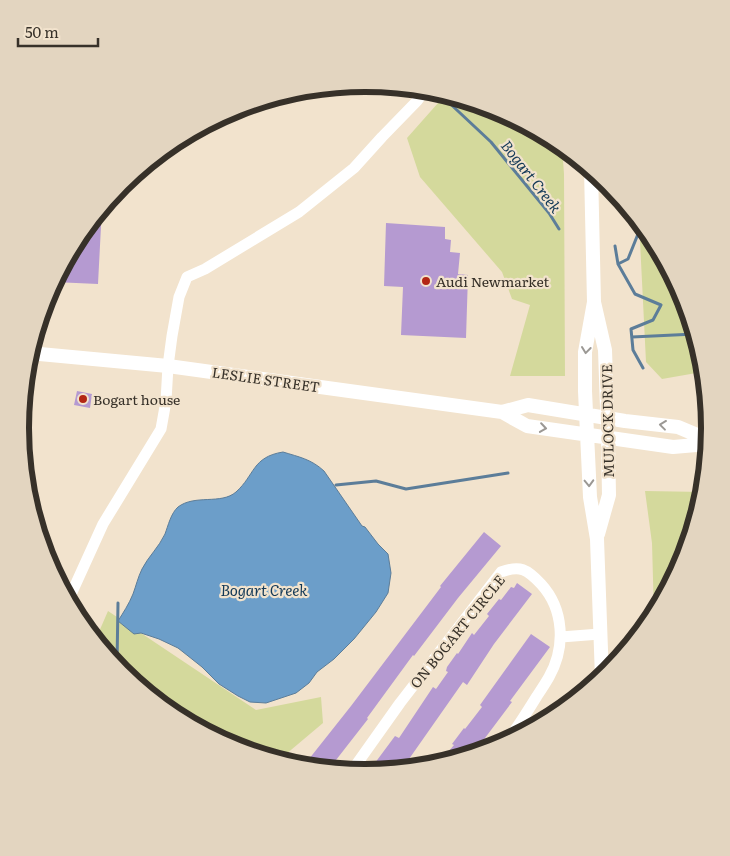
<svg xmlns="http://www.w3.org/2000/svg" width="730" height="856" font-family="Literata,serif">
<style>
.green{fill:#d4d99c}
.water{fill:#6c9ec9;stroke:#5c7d99}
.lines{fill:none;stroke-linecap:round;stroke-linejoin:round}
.stream{stroke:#5c7d99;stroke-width:3}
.building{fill:#b59ad1}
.minor{stroke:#fff;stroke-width:11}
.major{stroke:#fff;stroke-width:14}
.oneway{stroke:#9b9894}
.poi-dot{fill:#b32614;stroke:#f2e3cd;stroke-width:2}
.labels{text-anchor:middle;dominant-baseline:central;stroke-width:4.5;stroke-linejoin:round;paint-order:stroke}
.poi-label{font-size:14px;fill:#373129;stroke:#f2e3cd;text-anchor:start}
.street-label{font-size:14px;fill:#373129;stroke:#f2e3cd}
.water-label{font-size:15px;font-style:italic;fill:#123856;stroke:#f2e3cd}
.rim{fill:none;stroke:#373129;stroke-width:6}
</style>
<rect width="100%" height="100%" fill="#f2e3cd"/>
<path class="green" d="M446,94L497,109L557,141L562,146L564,174L565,376H510L530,305L512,299L502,272L420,177L407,138Z
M639,221L652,237L684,296L703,361L704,370L702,372L662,379L646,362Z
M645,491L704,492L684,560L654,615L652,543Z
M108,611L256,710L321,697L323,723L285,755L273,759L233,747L173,715L121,672L95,641Z"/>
<path class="water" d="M283,452C299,457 311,459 324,471L362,526L365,527L378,544L388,554L391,573L388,593L376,612L354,639L334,659L317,672L309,683L296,693L266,703L250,702L238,696L219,684L202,667L178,648L159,639L141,633L134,634L118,621C123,613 129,604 133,594C136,586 138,577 142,569C148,557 159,547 165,534C168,526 171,513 178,507C195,494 221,505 236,492C255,475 252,457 283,452Z"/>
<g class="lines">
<path class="stream" d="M408,87L409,89
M443,97L491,142L549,213L559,229
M615,246L618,264L635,294L661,305L653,320L631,329L633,350L643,368
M618,264L628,259L642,224
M632,337L695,334
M336,485L376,481L406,489L508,473
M118,603L117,664L124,674"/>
</g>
<path class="building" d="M102,207L98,284L54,282L78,236Z
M386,223L445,227V239L451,240L450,252L460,253L458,274L468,275L466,338L401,335L403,287L384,286Z
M77,391L92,394L90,408L74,405Z
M484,532L501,546L458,598L414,656L413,655L367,718L368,719L329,769H322L309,759L351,706L441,587L440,586Z
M517,583L532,594L494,644L467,685L463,682L402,769L379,772L372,767L395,736L399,738L433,687L436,689L448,672L446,671L447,667L457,653L458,654L472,633L474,635L489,616L487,614L499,599L501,600L511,587L514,588Z
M531,634L550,647L510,701L512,702L473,754L438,764L454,745L452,744L464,728L465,729L482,707L480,705Z"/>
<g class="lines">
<path class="minor" d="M68,601L103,524L161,429L166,401L168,366L172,336L179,297L187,277L205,269L299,212L354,168L382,137L417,101L426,89
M561,637L600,634
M351,772L400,703L501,572C520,565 527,569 541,584C564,609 566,647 549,677C545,684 541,690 537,696C527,712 518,727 507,741"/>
<path class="major" d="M591,169L594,302L605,350L608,437L609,495L598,534
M594,302L585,352V391L590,497L597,539L602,678
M29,353L168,366L502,412L527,426L673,447L708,444
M502,412L528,405L625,421L678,427L709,440"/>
</g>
<defs><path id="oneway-chevron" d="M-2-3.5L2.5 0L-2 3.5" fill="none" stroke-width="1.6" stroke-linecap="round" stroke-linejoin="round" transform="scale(1.25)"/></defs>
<g class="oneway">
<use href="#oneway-chevron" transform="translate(586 350) rotate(97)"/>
<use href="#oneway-chevron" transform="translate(663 425) rotate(-173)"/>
<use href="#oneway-chevron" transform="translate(543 428) rotate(8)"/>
<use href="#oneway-chevron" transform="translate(589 483) rotate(88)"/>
</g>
<g class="poi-dot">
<circle cx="426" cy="281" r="5"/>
<circle cx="83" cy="399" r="5"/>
</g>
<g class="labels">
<g class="poi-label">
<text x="436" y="281">Audi Newmarket</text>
<text x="93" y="399">Bogart house</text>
</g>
<g class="street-label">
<text transform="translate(266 379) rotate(8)">LESLIE STREET</text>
<text transform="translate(607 421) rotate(-91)">MULOCK DRIVE</text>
<text transform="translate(457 631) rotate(-51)">ON BOGART CIRCLE</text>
</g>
<g class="water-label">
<text transform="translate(532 176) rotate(52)">Bogart Creek</text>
<text x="264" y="589">Bogart Creek</text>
</g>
</g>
<path d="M0 0H730V856H0ZM29 428a336 336 0 1 1 672 0a336 336 0 1 1-672 0Z" fill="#e3d5c0" fill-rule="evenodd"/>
<path class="rim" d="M29 428a336 336 0 1 1 672 0a336 336 0 1 1-672 0Z"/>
<path d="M18 38v8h80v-8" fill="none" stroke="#373129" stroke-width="2.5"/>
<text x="25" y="38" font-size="15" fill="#373129" stroke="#f2e3cd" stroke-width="4" paint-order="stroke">50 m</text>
</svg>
